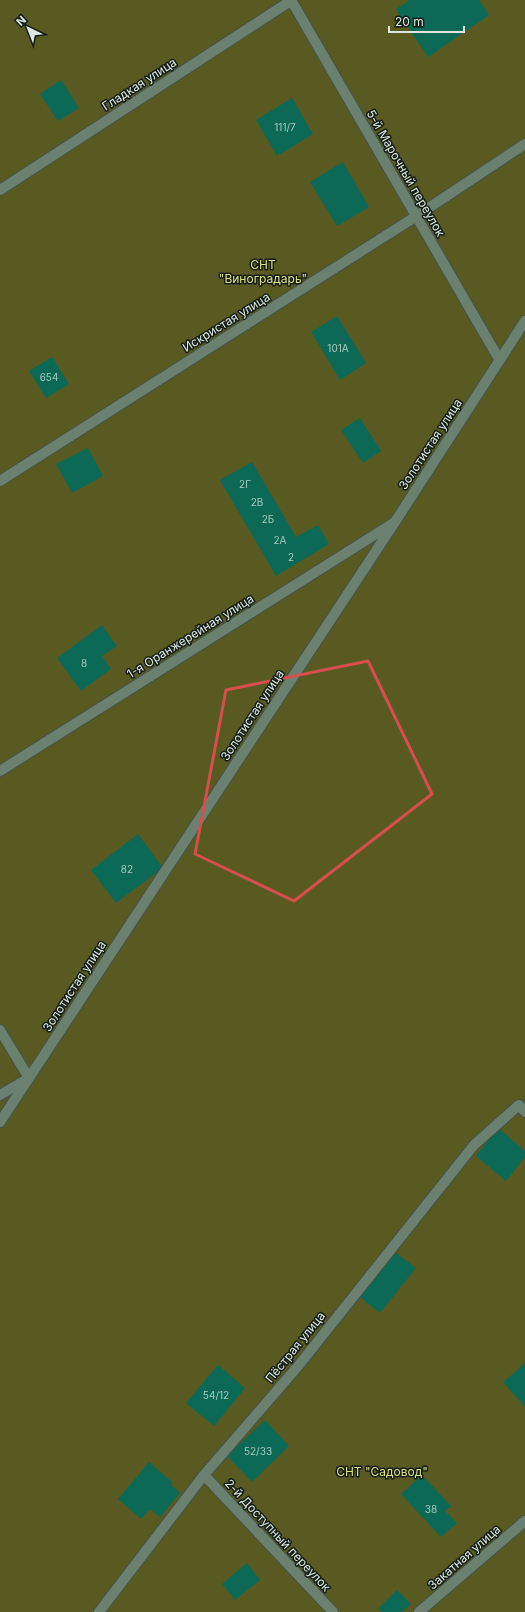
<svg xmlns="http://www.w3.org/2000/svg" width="525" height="1612" font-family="Inter,sans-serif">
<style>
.green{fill:#595a22}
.building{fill:#0b6955}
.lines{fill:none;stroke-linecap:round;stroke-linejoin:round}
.service-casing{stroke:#445348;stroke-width:12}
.minor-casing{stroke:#445348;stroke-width:12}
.service{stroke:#6c8070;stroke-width:10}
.minor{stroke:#6c8070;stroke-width:10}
.marked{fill:none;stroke:#d74e4d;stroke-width:3;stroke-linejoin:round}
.labels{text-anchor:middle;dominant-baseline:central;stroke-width:3;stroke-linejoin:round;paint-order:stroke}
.number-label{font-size:10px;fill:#a8c8bd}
.street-label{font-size:12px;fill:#dde8e0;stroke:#151d17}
.park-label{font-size:12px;fill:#dee184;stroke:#151d17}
</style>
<rect width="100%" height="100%" fill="#26382a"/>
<path class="green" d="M0,0H525V1612H0Z"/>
<path class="building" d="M410,0H479L489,15L428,57L396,9Z
M61,80L79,108L58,121L40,94Z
M292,98L313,134L277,156L256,120Z
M343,162L369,207L337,226L310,182Z
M337,316L366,363L340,380L311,332Z
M52,357L69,384L46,398L29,371Z
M360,418L381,451L363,463L341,430Z
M88,448L103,476L72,493L56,464Z
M252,462L296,537L318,525L329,544L276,576L220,480Z
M102,625L117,646L102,656L111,669L81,691L57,658Z
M138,834L163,868L116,903L91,870Z
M498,1128L525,1151V1157L506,1181L476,1156Z
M392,1250L416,1268L380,1313L357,1295Z
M525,1363V1407L503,1382Z
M218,1365L245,1388L214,1426L186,1403Z
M265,1420L289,1446L252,1482L227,1456Z
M149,1462L172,1482L171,1485L180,1493L160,1517L150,1509L141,1519L118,1499Z
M422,1475L451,1506L445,1511L457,1523L441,1537L401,1494Z
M247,1563L260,1580L235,1600L222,1584Z
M397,1590L411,1604L402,1612H382L378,1609Z"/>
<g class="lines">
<g class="service-casing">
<path id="service" d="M291,0L499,359
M0,190L292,0
M0,481L415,217L525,144
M0,771L395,522
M0,1030L29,1078L0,1095
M204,1475L333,1612
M99,1612L204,1475L299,1365L474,1145L519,1105L525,1112
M419,1612L525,1521"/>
</g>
<g class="minor-casing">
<path id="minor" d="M0,1122L395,522L525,321"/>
</g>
<use href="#service" class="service"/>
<use href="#minor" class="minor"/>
</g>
<path class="marked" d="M368,661L432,794L294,901L195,854L226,690Z"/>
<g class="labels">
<g class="number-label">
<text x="285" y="127">111/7</text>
<text x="338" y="348">101А</text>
<text x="49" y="377">654</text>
<text x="245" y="484">2Г</text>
<text x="257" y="502">2В</text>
<text x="268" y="519">2Б</text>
<text x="280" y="540">2А</text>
<text x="291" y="557">2</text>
<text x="84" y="663">8</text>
<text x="127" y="869">82</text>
<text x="216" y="1395">54/12</text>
<text x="258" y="1451">52/33</text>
<text x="431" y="1509">38</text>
</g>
<g class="street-label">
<text transform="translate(139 84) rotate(-33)">Гладкая улица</text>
<text transform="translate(406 173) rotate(60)">5-й Марочный переулок</text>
<text transform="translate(226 322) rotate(-32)">Искристая улица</text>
<text transform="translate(430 444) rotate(-57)">Золотистая улица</text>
<text transform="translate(190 636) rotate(-32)">1-я Оранжерейная улица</text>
<text transform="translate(252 715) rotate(-57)">Золотистая улица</text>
<text transform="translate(74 986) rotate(-57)">Золотистая улица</text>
<text transform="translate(295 1347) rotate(-51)">Пёстрая улица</text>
<text transform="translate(278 1535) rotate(47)">2-й Доступный переулок</text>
<text transform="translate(464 1557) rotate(-41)">Закатная улица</text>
</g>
<g class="park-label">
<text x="263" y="264">СНТ<tspan x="263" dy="14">"Виноградарь"</tspan></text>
<text x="382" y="1471">СНТ "Садовод"</text>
</g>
</g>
<g transform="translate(28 28) rotate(317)" stroke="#151d17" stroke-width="3" paint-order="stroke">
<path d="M0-3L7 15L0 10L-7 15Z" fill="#dde8e0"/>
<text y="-6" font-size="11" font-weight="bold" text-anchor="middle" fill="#dde8e0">N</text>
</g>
<path d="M389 26v6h75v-6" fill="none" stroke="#dde8e0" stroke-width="2"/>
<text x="395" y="26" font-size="12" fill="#dde8e0" stroke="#151d17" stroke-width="3" paint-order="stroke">20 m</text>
</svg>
